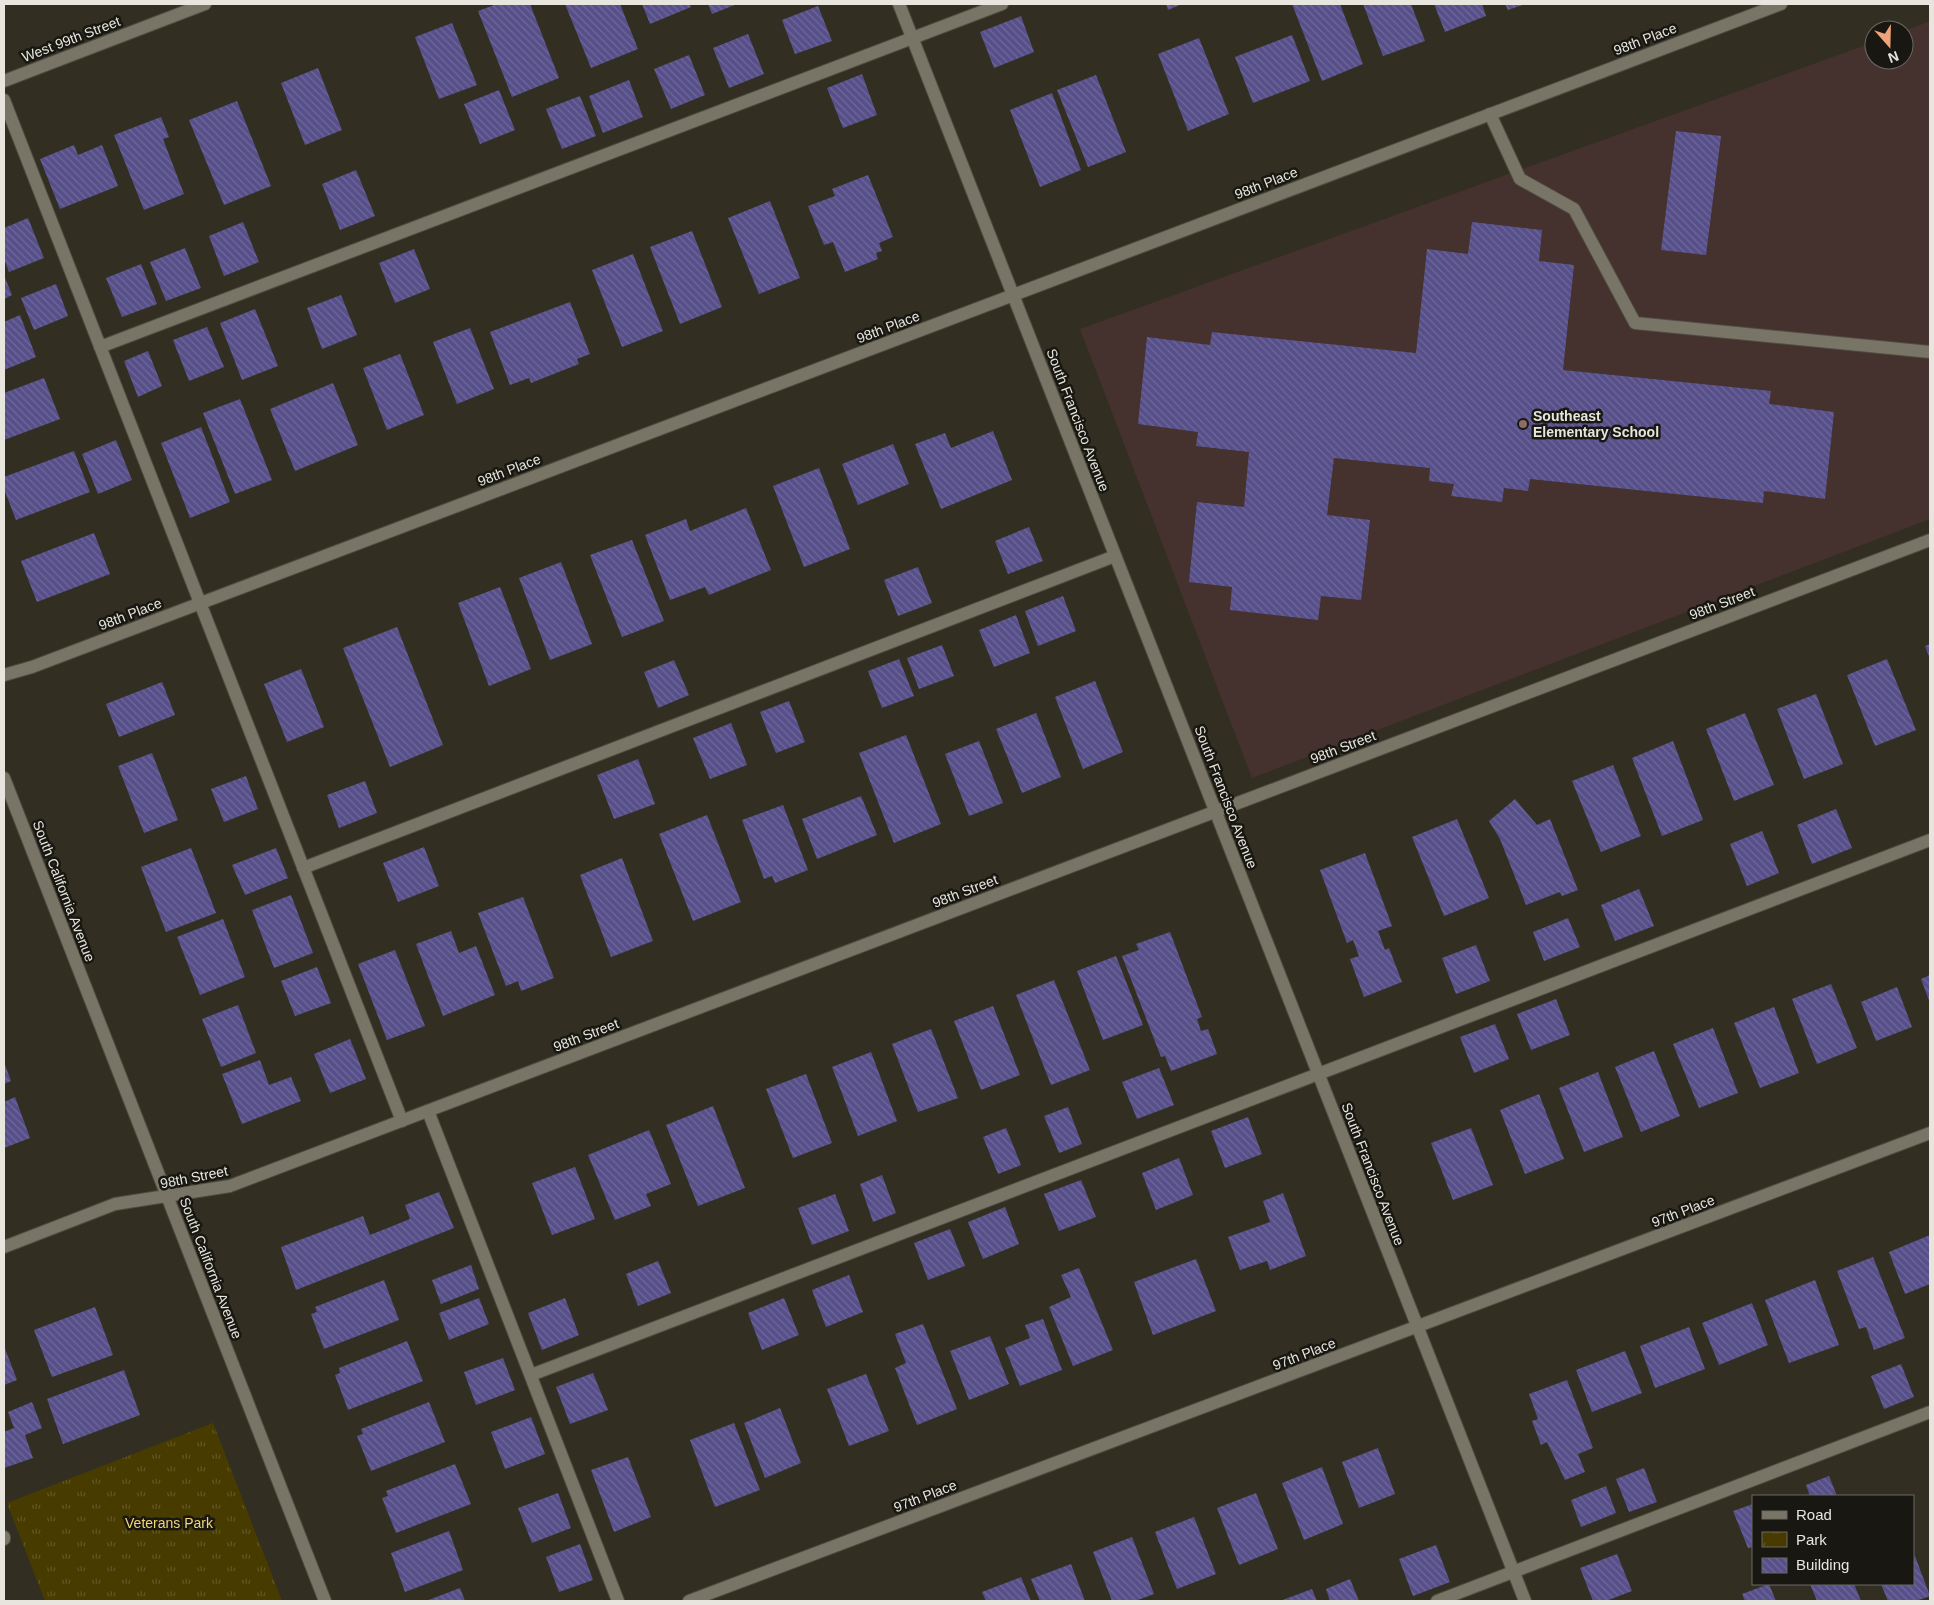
<svg xmlns="http://www.w3.org/2000/svg" width="1934" height="1605" font-family="Helvetica,sans-serif">
<style>
.education{fill:#45312d}
.park{fill:url(#park-tufts)}
.building{fill:url(#building-back-hatch)}
.lines{fill:none;stroke-linecap:round;stroke-linejoin:round}
.service-casing{stroke:#4f4d42;stroke-width:14}
.minor-casing{stroke:#4f4d42;stroke-width:14}
.tertiary-casing{stroke:#4f4d42;stroke-width:14}
.service{stroke:#797566;stroke-width:12}
.minor{stroke:#797566;stroke-width:12}
.tertiary{stroke:#797566;stroke-width:12}
.education-dot{fill:#8d6e63;stroke:#181711;stroke-width:2}
.labels{text-anchor:middle;dominant-baseline:central;stroke-width:5;stroke-linejoin:round;paint-order:stroke}
.street-label{font-size:14px;fill:#e7e5dd;stroke:#181711}
.poi-label{font-size:14px;font-weight:bold;fill:#e7e5dd;stroke:#181711;text-anchor:start}
.park-label{font-size:14px;fill:#f1d674;stroke:#181711}
</style>
<defs>
<pattern id="park-tufts" width="24" height="20" patternUnits="userSpaceOnUse" patternTransform="scale(1.25)"><rect width="24" height="20" fill="#483b00"/><path d="M3 7l-1-3M5 7V3M7 7l1-3M15 17l-1-3M17 17v-4M19 17l1-3" fill="none" stroke="#625725"/></pattern>
<pattern id="building-back-hatch" width="6" height="6" patternUnits="userSpaceOnUse" patternTransform="scale(1.25)"><rect width="6" height="6" fill="#574f89"/><path d="M-1 5l2 2M0 0l6 6M5-1l2 2" fill="none" stroke="#6f6899"/></pattern>
</defs>
<rect width="100%" height="100%" fill="#322f22"/>
<path class="education" d="M1930,21V519L1252,778L1080,329L1874,42V60H1904V31Z"/>
<path class="park" d="M213,1423L282,1601H45L7,1503Z"/>
<path class="building" d="M497,4H530L559,78L512,97L478,11Z
M565,4H620L638,49L591,68Z
M642,4H689L691,7L650,24Z
M708,4H737L712,14Z
M1166,4H1182L1168,10Z
M1292,4H1340L1363,64L1322,81Z
M1363,4H1411L1425,41L1383,56Z
M1434,4H1482L1486,16L1445,32Z
M1505,4H1525L1508,10Z
M818,6L832,41L795,54L782,20Z
M1021,16L1034,52L994,68L980,32Z
M452,23L477,85L439,99L415,37Z
M748,34L764,74L729,88L713,48Z
M1292,35L1310,81L1253,103L1235,57Z
M1199,38L1229,114L1188,131L1158,54Z
M689,55L705,95L671,109L654,69Z
M318,68L342,130L305,145L281,83Z
M862,74L877,115L843,128L827,88Z
M1096,75L1126,152L1088,167L1057,90Z
M629,80L643,117L603,133L589,96Z
M499,90L515,130L480,144L464,104Z
M1052,93L1081,170L1040,187L1010,110Z
M580,96L596,136L562,149L546,109Z
M237,101L271,186L224,205L189,120Z
M161,117L169,137L163,139L184,194L144,210L114,135Z
M1676,131L1721,136L1706,255L1661,250Z
M74,145L78,155L102,145L118,186L60,209L40,159Z
M356,170L375,216L340,230L322,184Z
M868,175L893,237L879,243L882,251L876,253L878,259L845,272L833,242L824,245L808,206L835,196L832,189Z
M770,201L800,278L759,294L728,218Z
M28,218L44,258L9,272L4,259V228Z
M243,222L259,262L224,276L209,236Z
M1472,222L1542,230L1539,261L1574,265L1563,370L1771,391L1769,404L1834,412L1825,499L1764,491L1763,503L1530,479L1528,491L1504,488L1502,502L1451,496L1454,484L1429,481L1430,468L1334,458L1327,515L1370,520L1361,600L1321,596L1318,620L1230,610L1232,587L1189,582L1197,502L1244,507L1249,452L1196,446L1198,432L1138,424L1147,337L1210,345L1212,332L1416,353L1427,249L1468,254Z
M692,231L722,307L680,324L650,247Z
M185,248L201,288L166,301L150,262Z
M414,249L430,289L395,303L379,263Z
M633,254L663,331L622,347L592,270Z
M141,264L157,304L122,317L106,278Z
M4,275L12,295L4,299Z
M56,284L68,316L34,330L21,298Z
M341,295L357,335L322,349L307,308Z
M570,302L590,354L577,359L579,364L531,383L529,378L510,385L490,332Z
M255,309L278,366L242,380L220,323Z
M20,315L36,357L4,370V322Z
M207,327L224,367L189,381L173,340Z
M470,328L494,389L457,404L433,342Z
M148,351L162,386L138,397L124,361Z
M400,354L424,415L387,430L363,368Z
M44,378L60,419L4,440V393Z
M333,383L358,445L295,471L270,409Z
M240,399L272,480L235,494L203,413Z
M201,427L230,502L190,518L161,443Z
M993,431L1012,480L941,509L915,444L945,433L951,448Z
M116,440L132,480L98,494L82,454Z
M893,444L909,484L858,505L842,464Z
M74,451L90,492L16,520L4,489V477Z
M819,468L850,549L804,567L773,486Z
M746,508L771,570L709,595L705,587L670,600L645,535L686,519L690,531Z
M1029,527L1043,561L1008,574L995,541Z
M94,533L110,574L37,602L21,561Z
M632,540L664,621L622,637L590,555Z
M561,562L592,644L550,660L519,578Z
M918,567L932,603L898,616L884,580Z
M500,587L531,669L489,686L458,603Z
M1063,596L1076,631L1038,646L1025,611Z
M1016,615L1030,653L994,667L979,630Z
M397,627L443,745L390,767L343,648Z
M1930,644V659L1925,646Z
M942,645L954,676L919,689L907,658Z
M899,659L914,696L882,708L868,671Z
M1887,659L1916,730L1875,746L1847,675Z
M674,660L689,695L658,708L644,672Z
M301,669L324,727L287,742L264,684Z
M1095,681L1123,752L1083,769L1055,697Z
M162,682L175,715L119,737L106,704Z
M1816,694L1843,764L1804,779L1777,709Z
M789,701L805,742L776,753L760,712Z
M1036,713L1061,777L1022,793L996,729Z
M1745,713L1774,785L1734,801L1706,729Z
M731,723L747,765L710,779L693,738Z
M906,735L941,824L894,843L859,753Z
M979,741L1003,803L969,816L945,754Z
M1673,741L1703,820L1662,836L1632,758Z
M152,753L178,820L144,833L118,766Z
M638,759L655,804L614,819L597,775Z
M1613,765L1641,836L1601,852L1572,781Z
M246,776L258,809L224,822L211,789Z
M365,781L377,813L339,828L327,795Z
M861,796L877,835L817,859L802,819Z
M1515,799L1537,825L1550,819L1578,890L1562,896L1560,892L1526,905L1500,839L1489,821Z
M783,805L808,870L775,883L772,876L764,879L742,820Z
M1836,809L1852,848L1812,864L1797,825Z
M707,815L741,902L693,921L659,834Z
M1457,819L1489,898L1444,916L1412,837Z
M1762,831L1779,873L1747,886L1730,844Z
M424,847L439,886L398,902L383,863Z
M191,848L216,913L166,932L141,867Z
M276,848L288,878L245,895L232,865Z
M1365,853L1392,926L1378,931L1385,950L1389,948L1402,982L1364,997L1350,959L1359,956L1353,940L1347,943L1320,870Z
M622,858L653,941L611,957L580,875Z
M1639,889L1654,926L1615,941L1601,905Z
M291,895L313,953L274,968L252,910Z
M523,897L554,978L521,991L518,981L506,986L478,913Z
M1568,918L1580,947L1544,961L1533,932Z
M223,919L245,977L200,995L177,937Z
M451,931L459,953L476,946L495,995L443,1016L416,944Z
M1170,932L1202,1017L1197,1019L1201,1031L1208,1029L1217,1054L1171,1071L1165,1056L1161,1057L1122,956L1139,950L1136,944Z
M1476,945L1490,981L1456,994L1442,958Z
M395,950L425,1026L387,1040L358,964Z
M1116,956L1143,1025L1103,1040L1077,971Z
M317,967L331,1003L295,1016L281,981Z
M1930,975V1003L1921,979Z
M1054,980L1090,1070L1051,1085L1016,995Z
M1831,984L1857,1048L1817,1064L1792,999Z
M1897,987L1912,1027L1876,1041L1861,1002Z
M1556,999L1570,1035L1531,1050L1517,1014Z
M238,1005L256,1053L221,1067L202,1019Z
M993,1006L1020,1075L981,1090L954,1021Z
M1774,1007L1799,1073L1760,1088L1734,1023Z
M1495,1024L1509,1059L1474,1073L1460,1037Z
M1713,1028L1738,1093L1699,1108L1673,1044Z
M931,1029L958,1098L918,1112L892,1044Z
M350,1039L366,1079L330,1093L314,1054Z
M1654,1051L1680,1116L1641,1132L1615,1067Z
M871,1052L897,1121L858,1136L832,1067Z
M260,1060L269,1085L291,1077L301,1101L242,1124L222,1074Z
M4,1062L11,1081L4,1084Z
M1159,1068L1174,1105L1137,1119L1122,1082Z
M1598,1072L1623,1137L1584,1152L1559,1088Z
M806,1074L832,1143L793,1158L766,1089Z
M1539,1094L1564,1159L1525,1174L1500,1110Z
M15,1097L30,1138L4,1148V1102Z
M713,1106L745,1188L698,1206L666,1125Z
M1068,1107L1082,1144L1059,1153L1044,1116Z
M1248,1117L1262,1154L1225,1168L1211,1131Z
M1006,1128L1021,1165L998,1174L983,1137Z
M1471,1128L1493,1185L1453,1200L1431,1143Z
M649,1130L671,1184L646,1194L651,1206L615,1220L588,1155Z
M1179,1158L1193,1195L1156,1210L1142,1173Z
M575,1167L595,1219L552,1235L532,1183Z
M882,1175L896,1213L873,1222L860,1184Z
M1081,1180L1096,1217L1059,1231L1044,1194Z
M439,1192L454,1228L296,1290L281,1247L363,1216L370,1235L410,1219L405,1205Z
M1283,1193L1306,1256L1270,1270L1267,1261L1240,1270L1228,1237L1270,1222L1263,1201Z
M835,1194L849,1231L812,1245L798,1208Z
M1005,1207L1019,1244L983,1259L968,1222Z
M950,1229L965,1266L928,1280L914,1243Z
M1930,1235V1284L1905,1294L1889,1252Z
M1873,1257L1905,1338L1874,1350L1866,1327L1859,1329L1837,1271Z
M1196,1259L1216,1311L1153,1335L1134,1282Z
M658,1261L671,1293L638,1306L626,1274Z
M471,1265L479,1289L441,1304L432,1280Z
M1079,1268L1113,1350L1073,1366L1049,1307L1071,1297L1061,1275Z
M849,1275L863,1312L826,1327L812,1290Z
M384,1280L399,1320L324,1349L311,1314L317,1312L315,1307Z
M1815,1280L1839,1345L1789,1363L1765,1300Z
M479,1298L489,1324L449,1340L439,1313Z
M565,1298L579,1335L542,1350L528,1313Z
M784,1298L799,1335L762,1350L748,1313Z
M1752,1303L1768,1345L1719,1365L1702,1323Z
M95,1307L113,1355L52,1377L34,1330Z
M1043,1319L1062,1370L1020,1386L1005,1348L1030,1338L1025,1325Z
M923,1324L957,1409L917,1425L895,1368L906,1363L895,1334Z
M1689,1327L1705,1369L1655,1388L1640,1346Z
M990,1336L1009,1384L969,1400L950,1351Z
M407,1341L423,1381L348,1410L335,1375L340,1373L339,1368Z
M4,1346L17,1380L4,1385Z
M1625,1351L1642,1393L1592,1412L1576,1370Z
M503,1358L515,1390L476,1405L464,1372Z
M1901,1364L1914,1397L1884,1409L1871,1376Z
M124,1370L140,1415L63,1444L47,1399Z
M593,1373L608,1410L570,1424L556,1387Z
M866,1374L889,1431L849,1446L827,1389Z
M1567,1380L1593,1448L1578,1454L1585,1472L1565,1480L1547,1442L1541,1445L1532,1421L1538,1419L1529,1394Z
M32,1402L42,1428L25,1435L33,1458L4,1468V1432L14,1428L8,1412Z
M429,1402L445,1442L371,1471L357,1436L363,1434L361,1429Z
M780,1408L801,1463L765,1478L744,1423Z
M531,1417L545,1454L505,1469L491,1432Z
M734,1423L760,1490L715,1507L690,1440Z
M1378,1448L1395,1494L1359,1508L1342,1462Z
M628,1457L651,1517L614,1532L591,1470Z
M455,1464L471,1504L396,1533L382,1498L388,1496L386,1491Z
M1322,1467L1343,1524L1304,1540L1282,1483Z
M1644,1468L1657,1502L1629,1512L1616,1479Z
M1829,1476L1837,1496H1810L1806,1485Z
M1606,1486L1616,1513L1581,1527L1571,1500Z
M558,1493L571,1528L532,1543L518,1508Z
M1256,1493L1278,1549L1239,1565L1217,1508Z
M1753,1504V1547L1748,1548L1733,1511Z
M1194,1517L1216,1574L1177,1589L1155,1532Z
M449,1531L463,1570L405,1592L391,1553Z
M1132,1537L1154,1594L1135,1601H1112L1093,1552Z
M580,1544L593,1580L559,1592L546,1557Z
M1436,1545L1450,1582L1413,1596L1399,1559Z
M1617,1554L1632,1591L1606,1601H1593L1580,1568Z
M1915,1556L1930,1596L1916,1601H1888L1881,1584H1913V1557Z
M1071,1564L1085,1601H1040L1031,1579Z
M1021,1577L1031,1601H986L982,1592Z
M1350,1579L1359,1601H1330L1326,1589Z
M1769,1584L1776,1601H1745L1742,1594Z
M1810,1584H1854L1861,1601H1817Z
M460,1588L465,1601H426Z
M1312,1589L1317,1601H1280Z"/>
<g class="lines">
<g class="service-casing">
<path id="service" d="M4,100L402,1121
M1490,114L1520,179L1574,209L1635,323L1930,352
M100,347L1002,4
M303,868L1115,556
M428,1111L618,1601
M531,1375L1930,840
M4,1537V1539
M1437,1601L1930,1412"/>
</g>
<g class="minor-casing">
<path id="minor" d="M899,4L1525,1601
M4,675L32,667L1781,4
M4,778L325,1601
M4,1247L115,1204L230,1186L1930,540
M689,1601L1930,1133"/>
</g>
<g class="tertiary-casing">
<path id="tertiary" d="M4,81L205,4"/>
</g>
<use href="#service" class="service"/>
<use href="#minor" class="minor"/>
<use href="#tertiary" class="tertiary"/>
</g>
<circle class="education-dot" cx="1523" cy="424" r="5"/>
<g class="labels">
<g class="street-label">
<text transform="translate(71 39) rotate(-21)">West 99th Street</text>
<text transform="translate(1645 39) rotate(-21)">98th Place</text>
<text transform="translate(1266 183) rotate(-21)">98th Place</text>
<text transform="translate(888 327) rotate(-21)">98th Place</text>
<text transform="translate(1078 420) rotate(69)">South Francisco Avenue</text>
<text transform="translate(509 470) rotate(-21)">98th Place</text>
<text transform="translate(1722 603) rotate(-21)">98th Street</text>
<text transform="translate(130 614) rotate(-21)">98th Place</text>
<text transform="translate(1343 747) rotate(-21)">98th Street</text>
<text transform="translate(1226 797) rotate(69)">South Francisco Avenue</text>
<text transform="translate(64 891) rotate(69)">South California Avenue</text>
<text transform="translate(965 891) rotate(-21)">98th Street</text>
<text transform="translate(586 1035) rotate(-21)">98th Street</text>
<text transform="translate(1373 1174) rotate(69)">South Francisco Avenue</text>
<text transform="translate(194 1177) rotate(-11)">98th Street</text>
<text transform="translate(1683 1211) rotate(-21)">97th Place</text>
<text transform="translate(211 1268) rotate(69)">South California Avenue</text>
<text transform="translate(1304 1354) rotate(-21)">97th Place</text>
<text transform="translate(925 1496) rotate(-21)">97th Place</text>
</g>
<g class="poi-label">
<text x="1533" y="416">Southeast<tspan x="1533" dy="16">Elementary School</tspan></text>
</g>
<g class="park-label">
<text x="169" y="1523">Veterans Park</text>
</g>
</g>
<rect width="1934" height="1605" fill="none" stroke="#e7e5dd" stroke-width="10"/>
<rect x="1752" y="1495" width="162" height="90" fill="#181711" stroke="#6b6963"/>
<rect x="1762" y="1511" width="25" height="8" fill="#797566" stroke="#6b6963"/>
<text x="1796" y="1520" font-size="15" fill="#e7e5dd">Road</text>
<rect x="1762" y="1532" width="25" height="15" fill="url(#park-tufts)" stroke="#6b6963"/>
<text x="1796" y="1545" font-size="15" fill="#e7e5dd">Park</text>
<rect x="1762" y="1558" width="25" height="15" fill="url(#building-back-hatch)" stroke="#6b6963"/>
<text x="1796" y="1570" font-size="15" fill="#e7e5dd">Building</text>
<g transform="translate(1889 45) rotate(160)"><circle r="24" fill="#181711" stroke="#6b6963"/>
<path d="M0-4L9 19L0 12L-9 19Z" fill="#f0a27a"/>
<text y="-8" font-size="14" font-weight="bold" text-anchor="middle" fill="#e7e5dd">N</text>
</g>
</svg>
